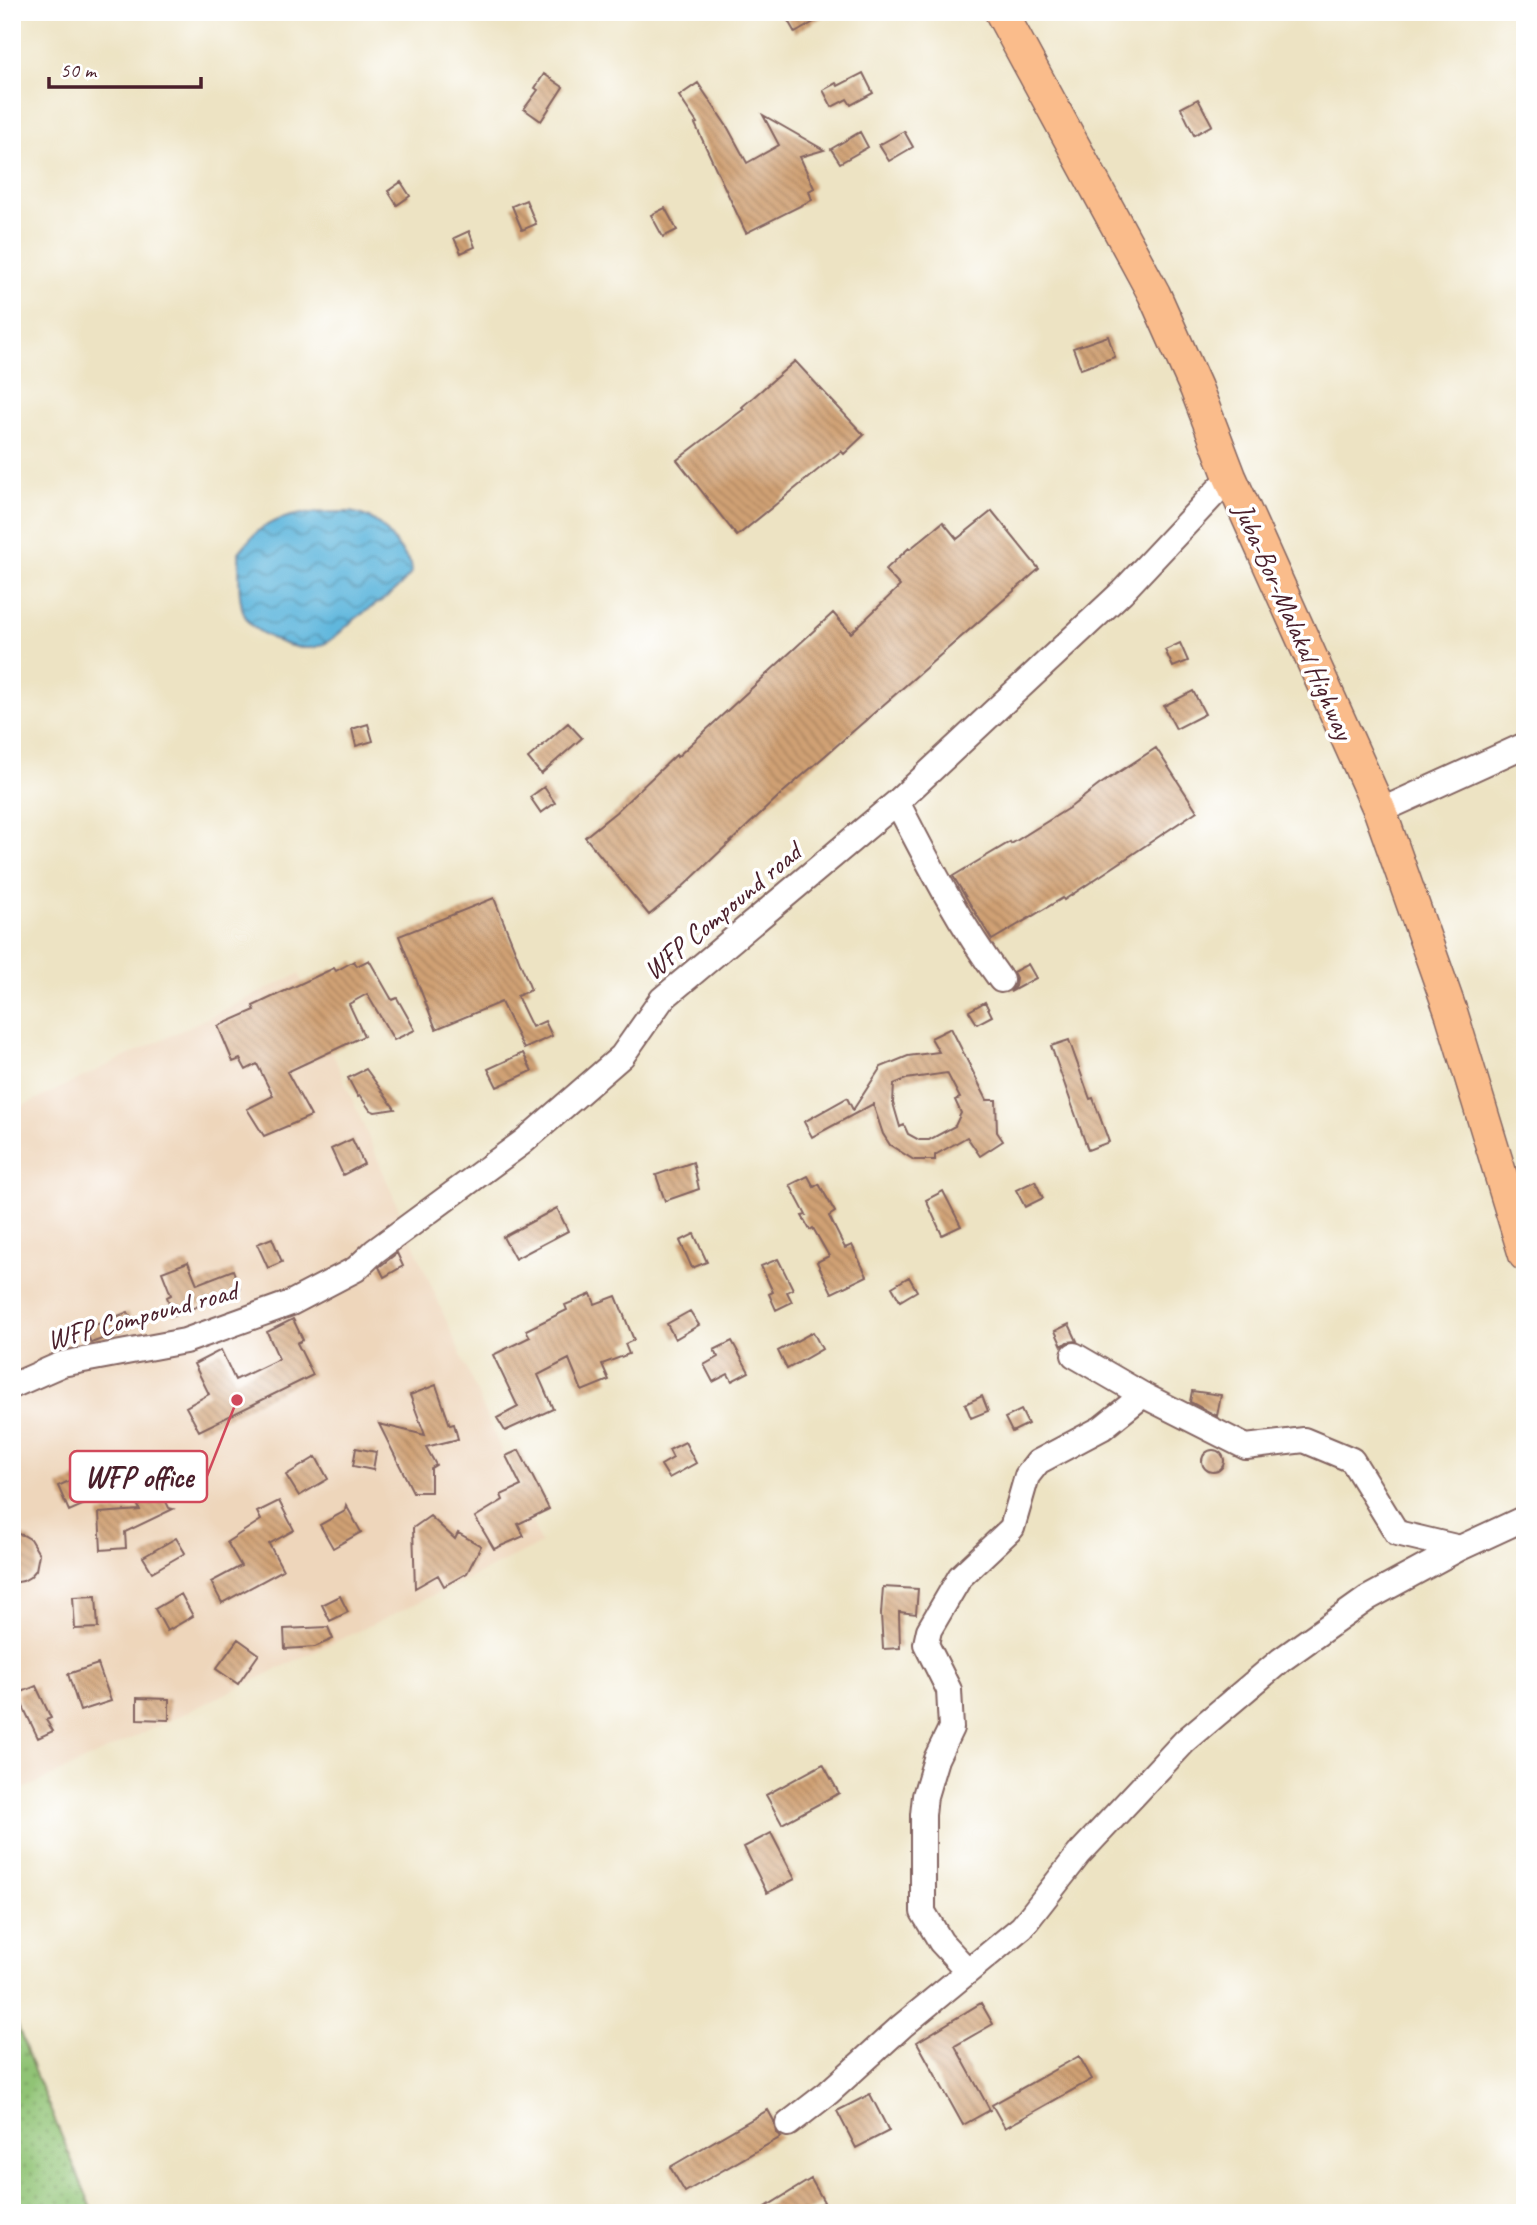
<svg xmlns="http://www.w3.org/2000/svg" width="1537" height="2225" font-family="Caveat,sans-serif">
<style>
.built{fill:#eed6bb}
.green{fill:url(#green-dots);stroke:#6d7150;stroke-width:2}
.water{fill:url(#water-waves);stroke:#556b84;stroke-width:2}
.building{fill:url(#building-back-hatch);fill-rule:evenodd}
.lines{fill:none;stroke-linecap:round;stroke-linejoin:round}
.minor-casing{stroke:#836460;stroke-width:28}
.major-casing{stroke:#836460;stroke-width:35}
.minor{stroke:#fff;stroke-width:24}
.major{stroke:#fabc8b;stroke-width:32}
.labels{text-anchor:middle;dominant-baseline:central;stroke-width:7;stroke-linejoin:round;paint-order:stroke}
.street-label{font-size:28px;fill:#4a1f2b;stroke:#fff}
.leader{fill:none;stroke:#d1495b;stroke-width:2.5}
.callout-dot{fill:#d1495b;stroke:#fff;stroke-width:2.5}
.callout{fill:#fff;stroke:#d1495b;stroke-width:2.5}
.callout-label{font-size:30px;text-anchor:middle;font-weight:bold;fill:#4a1f2b}
</style>
<defs>
<pattern id="green-dots" width="8" height="8" patternUnits="userSpaceOnUse" patternTransform="scale(1.75)"><rect width="8" height="8" fill="#90c375"/><path d="M2 2h.1M6 6h.1" fill="none" stroke="#789e60" stroke-width="1.8" stroke-linecap="round"/></pattern>
<pattern id="water-waves" width="16" height="10" patternUnits="userSpaceOnUse" patternTransform="scale(1.75)"><rect width="16" height="10" fill="#60b7dd"/><path d="M0 5q4-4 8 0t8 0" fill="none" stroke="#5194b3"/></pattern>
<pattern id="building-back-hatch" width="6" height="6" patternUnits="userSpaceOnUse" patternTransform="scale(1.75)"><rect width="6" height="6" fill="#d0a174"/><path d="M-1 5l2 2M0 0l6 6M5-1l2 2" fill="none" stroke="#ab835f"/></pattern>
</defs>
<rect width="100%" height="100%" fill="#fff"/>
<filter id="ink" filterUnits="userSpaceOnUse"><feTurbulence type="fractalNoise" baseFrequency=".0143" numOctaves="2"/><feDisplacementMap in="SourceGraphic" scale="14" xChannelSelector="R" yChannelSelector="G"/><feConvolveMatrix kernelMatrix="1 2 1 2 8 2 1 2 1" color-interpolation-filters="sRGB"/></filter>
<filter id="wash" filterUnits="userSpaceOnUse"><feTurbulence type="fractalNoise" baseFrequency=".00686" numOctaves="4" result="noise"/><feDisplacementMap in="SourceGraphic" scale="28" xChannelSelector="R" yChannelSelector="G"/><feGaussianBlur stdDeviation="1.57" result="paint"/><feColorMatrix in="noise" values="0 0 0 0 0 0 0 0 0 0 0 0 0 0 0 0 0 1.4 0 .05"/><feComposite in="paint" operator="in"/></filter>
<g filter="url(#wash)">
<rect width="100%" height="100%" fill="#ede3c3"/>
<path class="built" d="M299,974L541,1544L12,1795V1111Z"/>
<path class="green" d="M12,2010L34,2071L94,2213H12Z"/>
<path class="water" d="M350,512C385,518 391,539 411,564L412,572C392,599 374,603 350,623C338,634 328,646 310,648C295,649 282,644 269,637C259,631 250,627 245,616C237,600 240,571 239,552C246,544 253,534 262,528C287,511 321,512 350,512Z"/>
<g id="blocks">
<path class="building" d="M783,12H831L795,33Z
M863,73L873,93L851,105L847,99L832,107L823,90L836,83L838,86Z
M544,74L563,87L541,121L524,109L538,90L535,88Z
M698,83L728,128L747,163L779,145L763,115L824,150L800,157L814,188L809,191L812,200L746,233L695,124L697,123L679,96Z
M1198,99L1212,125L1194,135L1181,108Z
M904,131L913,147L889,161L879,145Z
M860,132L868,147L840,163L831,149Z
M401,182L410,196L397,205L388,191Z
M526,200L536,224L522,230L512,206Z
M665,208L677,230L663,237L651,215Z
M469,231L475,247L461,253L454,238Z
M1108,336L1115,357L1081,369L1073,348Z
M795,361L864,435L844,454L841,451L737,536L677,460L744,409L742,407Z
M992,511L1039,569L780,795L675,894L649,915L585,837L616,812L676,755L677,757L833,613L851,633L900,586L885,570L909,548L910,549L943,522L957,539Z
M1180,643L1188,661L1173,667L1165,650Z
M1193,691L1205,714L1176,729L1164,706Z
M568,723L582,738L541,774L528,758Z
M368,724L373,741L356,746L352,729Z
M1156,748L1197,811L1064,900L1063,898L992,940L953,876L1010,842L1011,844L1072,806L1099,785Z
M544,787L555,803L541,813L530,797Z
M494,898L531,990L517,996L532,1027L545,1021L552,1036L524,1049L501,1002L436,1029L399,936Z
M369,960L392,1000L397,998L415,1030L394,1040L367,994L349,1004L364,1036L287,1072L311,1116L264,1136L247,1109L273,1096L257,1064L246,1070L240,1059L233,1062L218,1026L255,1010L253,1006L334,968L336,971L354,961L357,966Z
M1028,964L1036,978L1010,992L1015,986L1016,978L1013,972Z
M985,1002L992,1016L977,1024L969,1011Z
M951,1028L987,1100H996L997,1132L1003,1141L980,1156L967,1137L935,1155V1160H914L890,1145L883,1134L873,1104L812,1137L804,1122L847,1098L853,1110L881,1067L908,1056L939,1052L931,1038ZM947,1073L960,1098L955,1100L961,1113L955,1126L929,1140H919L908,1134L904,1125L900,1127L893,1103L894,1084L906,1079Z
M1069,1040L1090,1099L1093,1098L1109,1142L1088,1150L1051,1046Z
M523,1053L532,1071L497,1087L488,1069Z
M366,1069L395,1109L375,1112L370,1110L360,1096L358,1097L348,1078Z
M352,1139L364,1164L343,1175L331,1149Z
M693,1162L699,1189L665,1201L656,1175Z
M808,1176L814,1187L819,1184L835,1212L829,1216L845,1248L852,1245L867,1276L832,1293L817,1262L829,1256L813,1228L810,1230L802,1216L806,1215L790,1185Z
M1035,1181L1043,1198L1025,1207L1016,1190Z
M943,1191L961,1226L942,1235L926,1200Z
M557,1208L568,1231L515,1259L503,1237Z
M694,1234L707,1262L692,1268L680,1241Z
M272,1238L282,1262L268,1268L257,1244Z
M397,1253L403,1266L384,1277L379,1267Z
M778,1259L793,1289L787,1292L792,1302L776,1310L769,1294L773,1292L761,1266Z
M188,1262L197,1284L233,1270L240,1289L174,1316L167,1297L171,1295L162,1272Z
M909,1277L917,1291L900,1301L892,1287Z
M591,1294L595,1304L616,1296L634,1340L625,1344L629,1354L602,1364L609,1380L582,1391L569,1359L538,1375L553,1409L505,1431L497,1418L518,1407L493,1355L530,1337L526,1330L567,1310L565,1305Z
M690,1311L699,1325L675,1339L667,1324Z
M128,1312L135,1327L91,1343L85,1329Z
M293,1319L303,1340L297,1343L313,1375L199,1431L186,1407L209,1394L194,1364L221,1350L235,1380L279,1359L267,1332Z
M1069,1324L1077,1341L1067,1342L1062,1346L1055,1331Z
M813,1332L822,1349L787,1369L778,1351Z
M732,1341L749,1372L732,1381L728,1374L713,1382L704,1365L718,1357L714,1350Z
M436,1385L450,1425L454,1424L458,1439L426,1447L436,1465L431,1468V1492H413L379,1424L425,1435L410,1395Z
M1192,1391L1221,1395L1217,1416L1190,1402Z
M982,1396L988,1411L971,1418L965,1404Z
M1021,1410L1028,1424L1012,1432L1005,1418Z
M685,1442L696,1463L669,1478L661,1465L673,1458L669,1450Z
M356,1448L376,1452L373,1470L353,1466Z
M1202 1461a11 11 0 1 1 22 0a11 11 0 1 1-22 0Z
M519,1450L549,1509L518,1524L524,1536L494,1549L475,1517L503,1500L501,1495L521,1486L506,1456Z
M316,1457L328,1479L299,1496L286,1475Z
M82,1475L94,1500L69,1511L58,1486Z
M155,1478L169,1508L173,1509L125,1532L126,1548L101,1550L99,1513L140,1510L131,1490Z
M279,1501L294,1530L269,1544L283,1570L222,1603L211,1582L241,1566L227,1542L261,1520L257,1512Z
M346,1505L361,1532L333,1548L320,1525L345,1511Z
M430,1516L455,1539L458,1533L481,1546L467,1573L444,1586L438,1575L415,1588L413,1528Z
M12,1533L23,1535L30,1539L39,1554L36,1570L30,1577L23,1581L12,1583Z
M176,1538L185,1553L152,1572L143,1557Z
M883,1587L918,1589L916,1614L899,1612L900,1648L883,1649L881,1614Z
M181,1594L193,1616L167,1631L155,1609Z
M96,1596L98,1628L75,1629L73,1597Z
M340,1596L348,1612L330,1621L322,1605Z
M328,1627L333,1639L315,1647L285,1649L284,1629Z
M238,1639L259,1654L238,1684L216,1669Z
M98,1664L111,1701L80,1711L68,1674Z
M36,1686L51,1718L46,1720L53,1731L38,1738L17,1694Z
M137,1698L169,1699V1720L137,1719Z
M823,1764L839,1793L782,1824L766,1795Z
M771,1833L795,1879L767,1893L744,1847Z
M981,2003L993,2024L955,2046L990,2110L963,2125L917,2042Z
M1079,2056L1092,2079L1005,2128L992,2105Z
M870,2094L889,2131L856,2148L837,2111Z
M768,2110L774,2121L776,2133L781,2137L685,2192L670,2167Z
M811,2179L824,2202L806,2213H756Z"/>
</g>
</g>
<g filter="url(#ink)">
<use href="#blocks" fill-opacity="0" stroke="#836460" stroke-width="2"/>
<g class="lines">
<g class="minor-casing">
<path id="minor" d="M897,802C930,866 959,923 1001,980
M1380,811L1525,745
M1074,1355L1143,1395L1246,1447L1304,1440L1352,1460L1397,1533L1460,1548
M12,1386L62,1364L185,1341L291,1303L356,1269L375,1251L523,1142L622,1056L662,999L897,802L1122,592L1230,477
M968,1971L941,1942L923,1912V1815L925,1796L936,1759L951,1728L949,1690L926,1644L929,1630L960,1577L1012,1528L1027,1476L1038,1462L1102,1428L1143,1395
M788,2124L828,2093L902,2026L1022,1927L1079,1854L1185,1741L1281,1660L1368,1598L1460,1548L1525,1518"/>
</g>
<g class="major-casing">
<path id="major" d="M1001,12L1154,294L1196,388L1230,477L1380,811L1452,1015L1525,1255"/>
</g>
<use href="#minor" class="minor"/>
<use href="#major" class="major"/>
</g>
</g>
<g class="labels">
<g class="street-label">
<text transform="translate(1294 621) rotate(66)">Juba-Bor-Malakal Highway</text>
<text transform="translate(722 911) rotate(-40)">WFP Compound road</text>
<text transform="translate(142 1315) rotate(-15)">WFP Compound road</text>
</g>
</g>
<path class="leader" d="M237 1400L207 1476"/>
<circle class="callout-dot" cx="237" cy="1400" r="7"/>
<rect class="callout" x="70" y="1451" width="137" height="51" rx="7"/>
<g class="callout-label">
<text x="139" y="1487">WFP office</text>
</g>
<rect width="1537" height="2225" fill="none" stroke="#fff" stroke-width="42"/>
<path d="M49 77v10h152v-10" fill="none" stroke="#4a1f2b" stroke-width="3.5"/>
<text x="60" y="77" font-size="21" fill="#4a1f2b" stroke="#ffffff" stroke-width="5" paint-order="stroke">50 m</text>
</svg>
